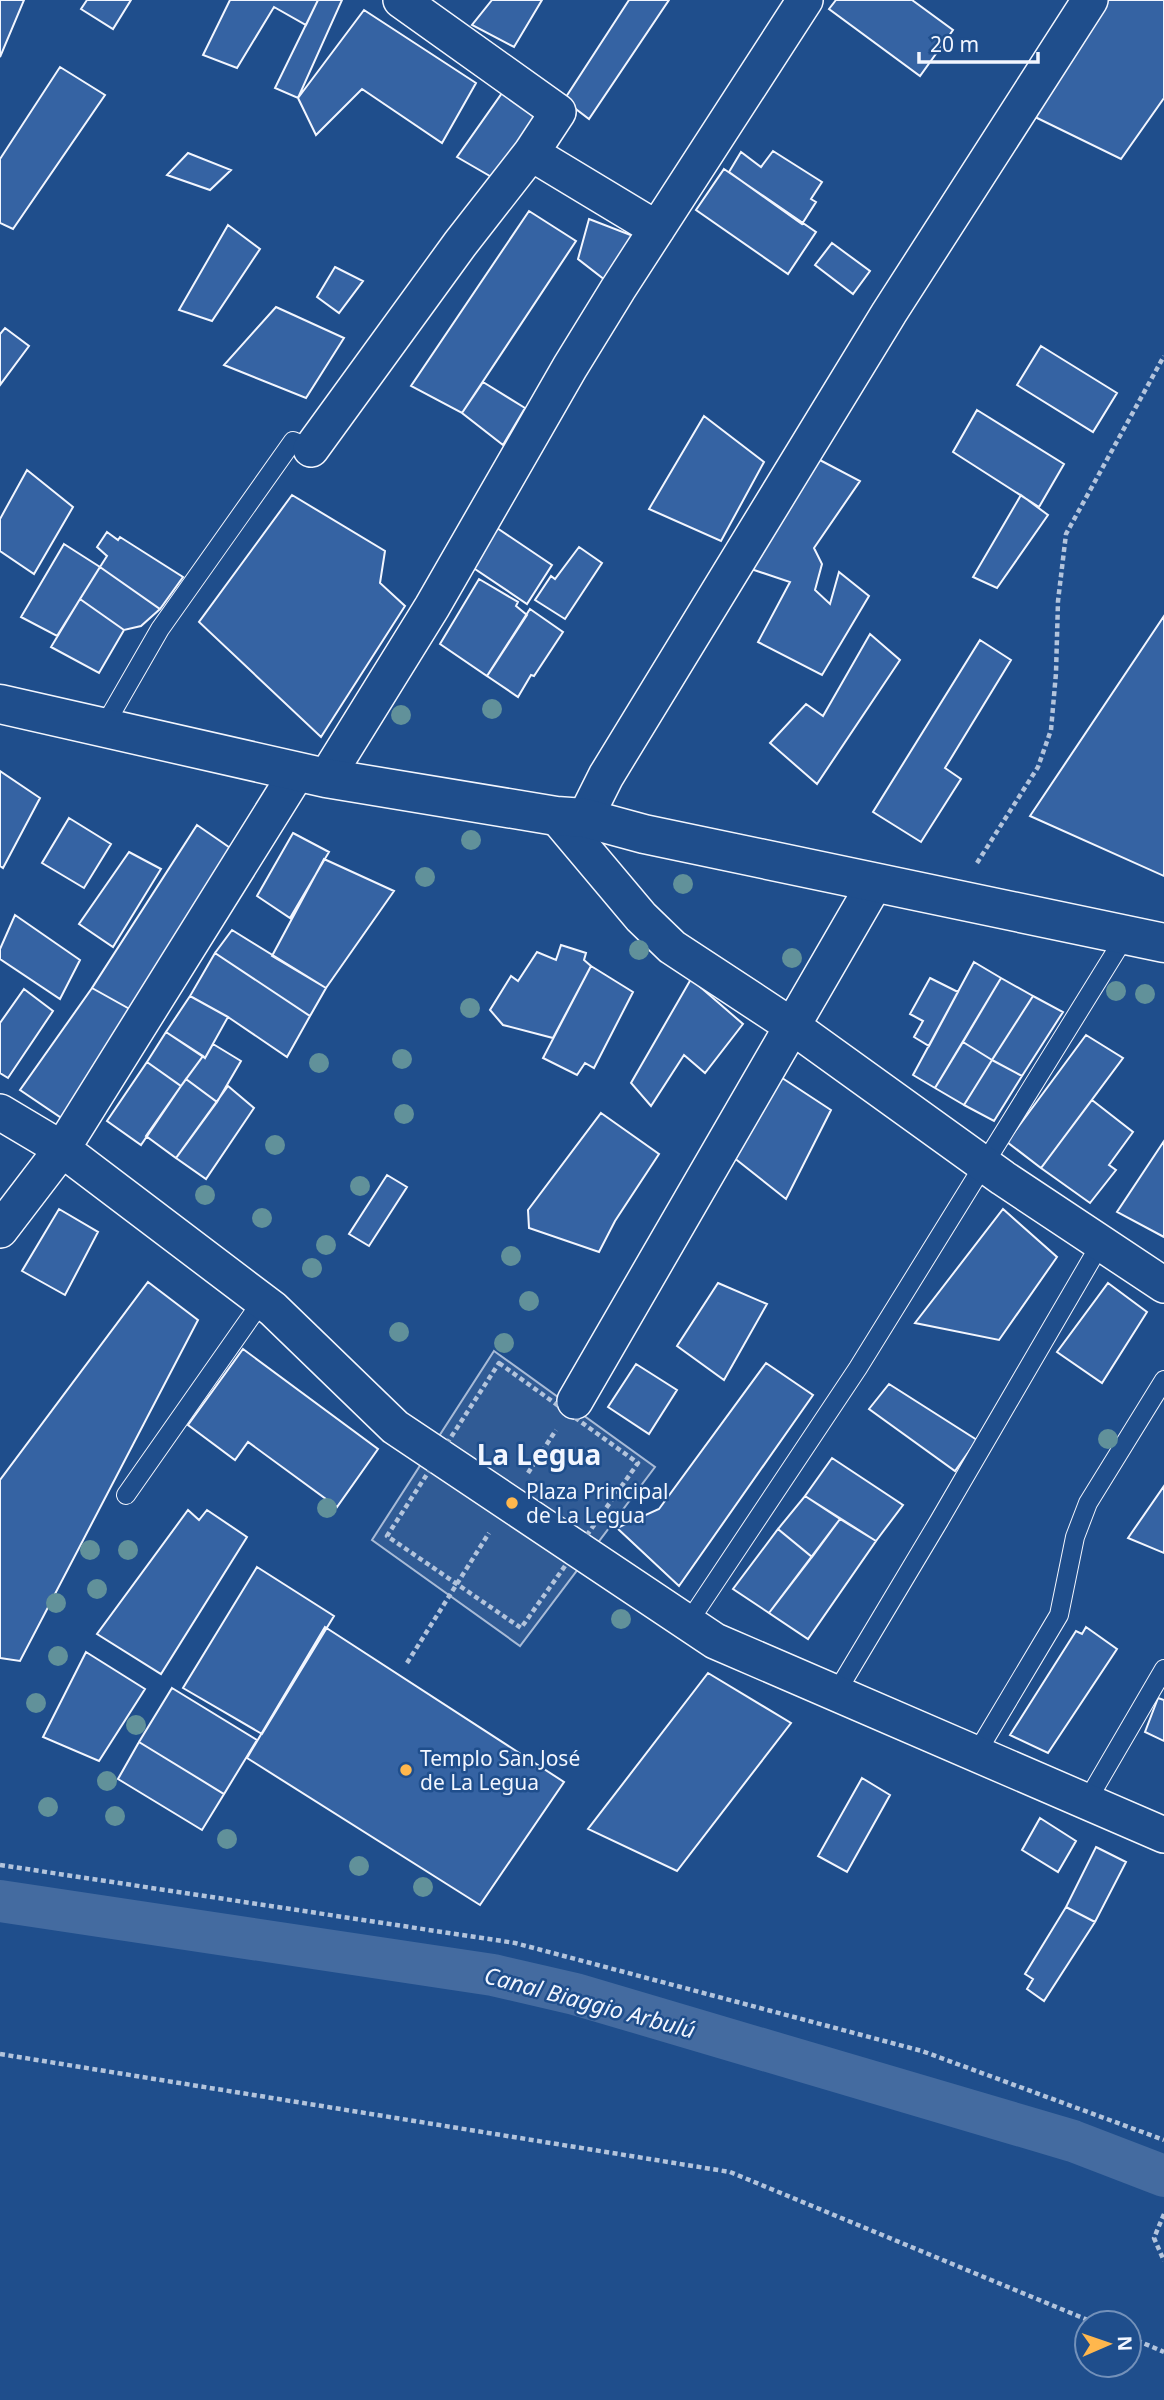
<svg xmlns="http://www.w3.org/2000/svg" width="1164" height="2400" font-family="'Noto Sans',sans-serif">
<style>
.built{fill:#305b95;stroke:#a8bbd7;stroke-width:2}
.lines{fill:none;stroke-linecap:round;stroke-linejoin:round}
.canal{stroke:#446ba0;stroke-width:42}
.building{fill:#3563a3;stroke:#f2f6ff;stroke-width:2}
.lane-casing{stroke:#f2f6ff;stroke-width:20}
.street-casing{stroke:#f2f6ff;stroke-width:38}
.secondary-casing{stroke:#f2f6ff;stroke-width:41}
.path{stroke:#b3c4dc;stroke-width:4.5;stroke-dasharray:5 3.5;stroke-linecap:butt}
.lane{stroke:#1f4e8c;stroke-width:18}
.street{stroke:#1f4e8c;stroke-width:35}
.secondary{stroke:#1f4e8c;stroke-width:38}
.tree{fill:#61919a}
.poi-dot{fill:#ffb74d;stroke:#1f4e8c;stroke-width:2.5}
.labels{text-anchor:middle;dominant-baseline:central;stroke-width:5;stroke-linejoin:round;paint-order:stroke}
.poi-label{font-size:21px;fill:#f2f6ff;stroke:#1f4e8c;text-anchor:start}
.water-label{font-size:23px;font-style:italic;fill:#f2f6ff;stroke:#1f4e8c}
.district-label{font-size:28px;font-weight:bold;fill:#f2f6ff;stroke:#1f4e8c}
</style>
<rect width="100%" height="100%" fill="#1f4e8c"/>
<path class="built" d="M494,1351L655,1467L520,1646L372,1540Z"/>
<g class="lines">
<path class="canal" d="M0,1901L493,1975L575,1994L1073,2141L1164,2176"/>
</g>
<path class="building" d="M0,0H24L0,57Z
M87,0H131L113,29L81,9Z
M230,0H318L306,25L274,7L237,68L203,55Z
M318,0H342L298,98L275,88Z
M492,0H542L514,47L472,25Z
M629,0H669L589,119L564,100Z
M836,0H912L953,30L920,76L829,9Z
M1103,0H1164V98L1121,159L1033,116Z
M364,10L476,83L442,143L362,89L316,135L298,98Z
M60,67L105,95L13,229L0,223V159Z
M507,86L542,111L495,179L457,157Z
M773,151L822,182L811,199L816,202L802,224L729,172L741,152L761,167Z
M188,153L231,170L210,190L167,175Z
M724,169L816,232L788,274L696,210Z
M529,211L576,241L462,413L411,386Z
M589,219L641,239L614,287L578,259Z
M228,225L260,249L212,321L179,310Z
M832,243L870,271L853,294L815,265Z
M335,267L363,281L339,313L317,297Z
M276,307L344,338L306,398L224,365Z
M5,328L29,346L0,385V334Z
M1041,346L1117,393L1093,432L1017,385Z
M483,382L525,408L503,445L462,413Z
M977,410L1064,464L1039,507L953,452Z
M704,416L764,462L721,541L649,509Z
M816,458L860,481L814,548L822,564L815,590L830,604L839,572L869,596L822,675L758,642L790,582L745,567Z
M27,470L73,507L34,574L0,551V519Z
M292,495L385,551L380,583L405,606L321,737L199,622Z
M1021,495L1048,515L997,588L973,577Z
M497,528L552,565L527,604L472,567Z
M107,532L118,540L120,537L183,577L160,609L100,567L107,556L97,547Z
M64,544L100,567L57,636L21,617Z
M579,547L602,563L565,619L535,600L551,576L555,579Z
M100,567L160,609L141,626L124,630L80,599Z
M479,579L518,602L516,606L527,615L487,676L440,644Z
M80,599L124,630L99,673L51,647Z
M530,609L563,632L534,676L531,675L518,697L487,676Z
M1164,616V876L1030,816Z
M870,634L900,660L817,784L770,743L806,704L823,716Z
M980,640L1011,660L945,768L961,779L921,842L873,812Z
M0,771L40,798L3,868L0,866Z
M69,818L111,844L84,888L42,863Z
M197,825L236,852L135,1012L92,988Z
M293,833L329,852L290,918L257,896Z
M129,852L161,869L113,947L79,924Z
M324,859L394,891L326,988L272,956Z
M15,915L80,960L60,999L0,959V949Z
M232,930L326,988L310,1016L215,953Z
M561,945L586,953L584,960L591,966L553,1038L503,1025L490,1010L511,976L518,981L537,952L556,960Z
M215,953L310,1016L287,1057L228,1017L190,996Z
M974,962L1001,978L935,1088L913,1075Z
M591,966L633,992L594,1068L585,1063L577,1075L543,1058Z
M930,978L958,992L929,1046L914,1037L923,1021L910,1014Z
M1001,978L1033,996L992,1060L963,1042Z
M691,979L743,1024L705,1073L684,1055L651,1106L631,1083Z
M92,988L135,1012L63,1119L20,1090Z
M24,989L53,1011L8,1078L0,1073V1023Z
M190,996L228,1017L205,1058L166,1032Z
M1033,996L1063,1012L1022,1076L992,1060Z
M166,1032L203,1056L181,1086L147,1062Z
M1086,1035L1123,1058L1041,1168L1007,1142Z
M963,1042L992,1060L964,1105L935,1088Z
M213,1044L241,1061L217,1102L186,1079L203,1056L205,1058Z
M992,1060L1022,1076L994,1121L964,1105Z
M147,1062L181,1086L141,1145L107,1121Z
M773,1072L831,1110L786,1199L733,1157Z
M186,1079L217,1102L176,1158L146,1136Z
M228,1086L254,1108L206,1179L176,1158Z
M1092,1100L1133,1132L1109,1165L1116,1170L1090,1203L1041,1168Z
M601,1113L659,1154L615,1221L599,1252L529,1228L528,1210Z
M1164,1141V1237L1117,1212Z
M387,1175L407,1187L369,1246L349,1234Z
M59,1209L98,1232L65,1295L22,1271Z
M1003,1209L1057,1257L999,1340L915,1323Z
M148,1282L198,1320L20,1661L0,1658V1480Z
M718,1283L767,1304L724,1380L677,1346Z
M1108,1283L1147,1312L1102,1383L1057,1352Z
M243,1349L378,1449L337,1507L248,1442L235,1460L188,1425Z
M766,1363L813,1395L679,1586L617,1528L659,1509Z
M636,1364L677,1390L649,1434L608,1407Z
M889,1384L977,1440L955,1471L869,1409Z
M832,1458L903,1505L876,1541L805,1496Z
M1164,1486V1553L1128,1538Z
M805,1496L840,1519L812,1557L778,1529Z
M188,1510L199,1520L207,1510L247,1537L161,1674L97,1634Z
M840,1519L876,1541L808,1639L769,1613Z
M778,1529L812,1557L769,1613L733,1589Z
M257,1567L334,1616L262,1734L183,1688Z
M325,1627L564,1782L480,1905L247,1758Z
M1086,1627L1117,1649L1048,1753L1010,1735L1076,1631L1082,1634Z
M86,1652L145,1689L99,1761L43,1737Z
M708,1673L791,1723L677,1871L588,1829Z
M172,1688L257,1740L224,1794L139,1742Z
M1158,1698L1164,1700V1741L1145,1732Z
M139,1742L224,1794L202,1830L118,1779Z
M862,1778L890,1795L847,1872L818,1856Z
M1040,1818L1076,1841L1058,1872L1022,1850Z
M1096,1847L1126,1862L1095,1922L1066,1907Z
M1066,1907L1095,1922L1044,2001L1027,1989L1033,1979L1025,1974Z"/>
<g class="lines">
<g class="lane-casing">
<path id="lane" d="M103,728L160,629L293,441L311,449
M126,1495L262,1301
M688,1623L858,1368L1126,935
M836,1693L939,1521L1101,1243
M976,1754L1059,1615L1075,1537L1088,1503L1164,1380
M1087,1801L1164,1669"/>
</g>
<g class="street-casing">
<path id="street" d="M531,153L657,229
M311,449L460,244L531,153L558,112L401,0
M326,778L432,607L570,367L618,289L805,0
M556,816L641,917L672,947L792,1026L1003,1178L1164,1285
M585,818L606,776L889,313L1090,0
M0,1112L62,1149L273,1309L395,1427L715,1641L1164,1835
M0,1230L62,1149L298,771
M575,1401L875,883"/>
</g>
<g class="secondary-casing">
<path id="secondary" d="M0,704L326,778L556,816L585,818L644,834L1164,943"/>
</g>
<path class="path" d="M977,863L1038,767L1051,730L1056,673L1058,601L1066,534L1164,356
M499,1363L638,1463L521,1628L387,1536Z
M528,1473L556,1430
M407,1663L489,1533
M0,1865L515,1943L922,2051L1164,2140
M0,2054L730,2172L1095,2323
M1164,2214L1154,2238L1164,2261
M1129,2337L1164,2352"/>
<use href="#lane" class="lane"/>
<use href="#street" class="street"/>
<use href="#secondary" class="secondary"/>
</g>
<g class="tree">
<circle cx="492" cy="709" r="10"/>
<circle cx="401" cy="715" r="10"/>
<circle cx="471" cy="840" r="10"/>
<circle cx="425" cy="877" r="10"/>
<circle cx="683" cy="884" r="10"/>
<circle cx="639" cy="950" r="10"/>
<circle cx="792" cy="958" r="10"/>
<circle cx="1116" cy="991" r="10"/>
<circle cx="1145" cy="994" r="10"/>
<circle cx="470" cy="1008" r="10"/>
<circle cx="402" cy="1059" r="10"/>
<circle cx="319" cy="1063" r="10"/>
<circle cx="404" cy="1114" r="10"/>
<circle cx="275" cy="1145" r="10"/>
<circle cx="360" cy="1186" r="10"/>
<circle cx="205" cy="1195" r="10"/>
<circle cx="262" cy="1218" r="10"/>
<circle cx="326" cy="1245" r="10"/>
<circle cx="511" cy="1256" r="10"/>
<circle cx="312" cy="1268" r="10"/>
<circle cx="529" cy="1301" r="10"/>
<circle cx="399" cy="1332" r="10"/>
<circle cx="504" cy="1343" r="10"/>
<circle cx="1108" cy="1439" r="10"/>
<circle cx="327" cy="1508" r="10"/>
<circle cx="90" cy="1550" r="10"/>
<circle cx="128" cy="1550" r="10"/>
<circle cx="97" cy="1589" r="10"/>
<circle cx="56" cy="1603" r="10"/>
<circle cx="621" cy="1619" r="10"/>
<circle cx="58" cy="1656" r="10"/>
<circle cx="36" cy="1703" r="10"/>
<circle cx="136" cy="1725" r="10"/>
<circle cx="107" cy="1781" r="10"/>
<circle cx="48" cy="1807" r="10"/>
<circle cx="115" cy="1816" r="10"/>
<circle cx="227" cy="1839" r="10"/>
<circle cx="359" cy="1866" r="10"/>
<circle cx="423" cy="1887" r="10"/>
</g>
<g class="poi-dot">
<circle cx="512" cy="1503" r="7"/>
<circle cx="406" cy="1770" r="7"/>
</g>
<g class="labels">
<g class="poi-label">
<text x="526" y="1491">Plaza Principal<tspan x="526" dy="24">de La Legua</tspan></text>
<text x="420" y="1758">Templo San José<tspan x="420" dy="24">de La Legua</tspan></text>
</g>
<g class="water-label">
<text transform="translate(590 2002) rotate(15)">Canal Biaggio Arbulú</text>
</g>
<g class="district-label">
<text x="539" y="1454">La Legua</text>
</g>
</g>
<g transform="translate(1108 2344) rotate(88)"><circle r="33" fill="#1f4e8c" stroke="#7391ba" stroke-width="2"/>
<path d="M0-5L12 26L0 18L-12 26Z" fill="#ffb74d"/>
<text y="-10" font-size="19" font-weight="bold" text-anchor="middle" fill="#f2f6ff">N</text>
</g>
<path d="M919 52v10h119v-10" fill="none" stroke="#f2f6ff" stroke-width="3.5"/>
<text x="930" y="52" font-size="21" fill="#f2f6ff" stroke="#1f4e8c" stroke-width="5" paint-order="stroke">20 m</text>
</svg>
